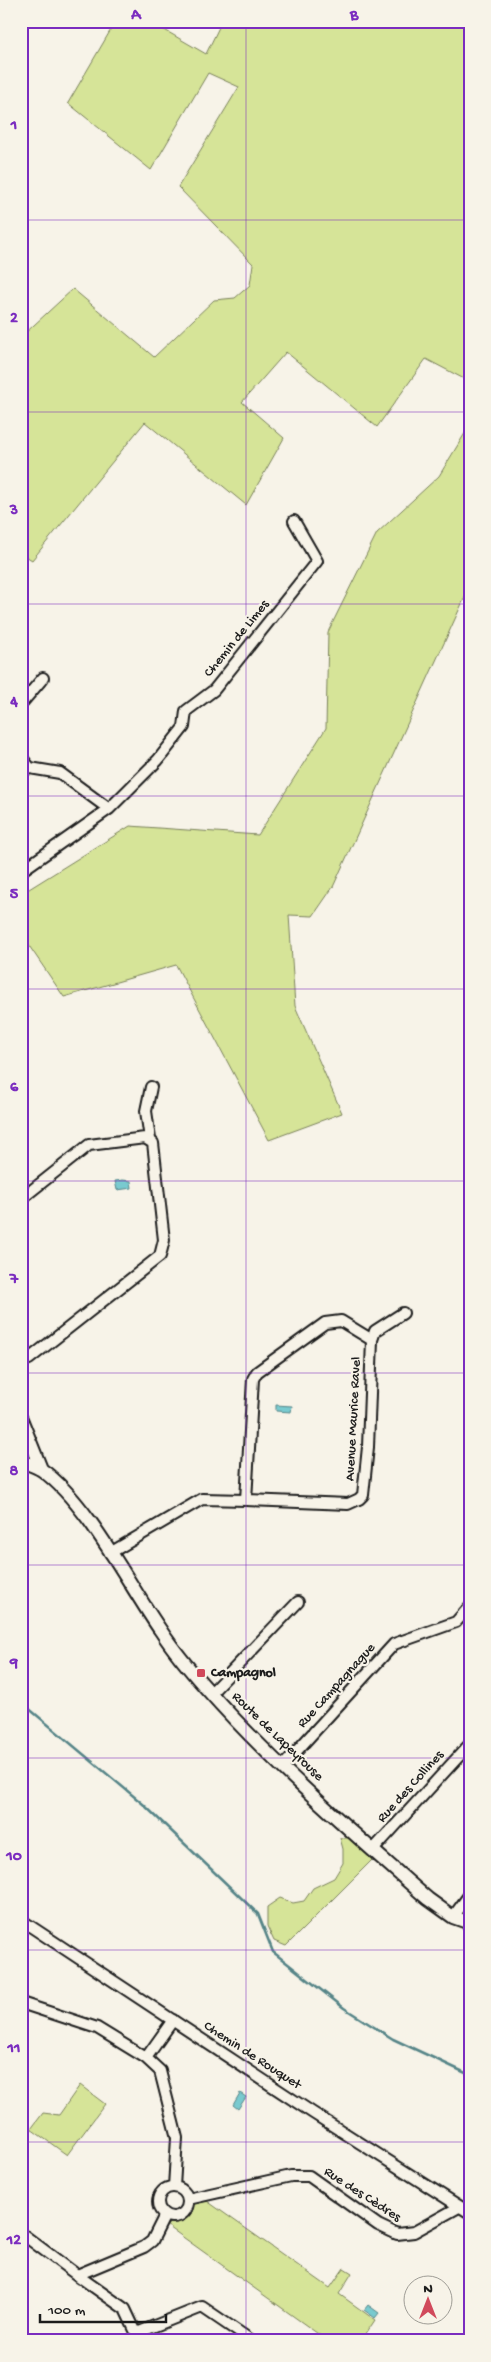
<svg xmlns="http://www.w3.org/2000/svg" width="491" height="2362" font-family="'Gochi Hand',sans-serif">
<style>
.green{fill:#d6e498;stroke:#79805a}
.water{fill:#79cacf;stroke:#548487}
.lines{fill:none;stroke-linecap:round;stroke-linejoin:round}
.stream{stroke:#548487;stroke-width:2.5}
.minor-casing{stroke:#1c1c1c;stroke-width:14}
.tertiary-casing{stroke:#1c1c1c;stroke-width:16}
.minor{stroke:#f7f3e8;stroke-width:10}
.tertiary{stroke:#f7f3e8;stroke-width:12}
.grid{fill:none;stroke:#7b2cbf;stroke-width:1;stroke-opacity:0.55}
.poi-dot{fill:#d1495b;stroke:#f7f3e8;stroke-width:2}
.labels{text-anchor:middle;dominant-baseline:central;stroke-width:4.5;stroke-linejoin:round;paint-order:stroke}
.street-label{font-size:14px;fill:#1c1c1c;stroke:#f7f3e8}
.poi-label{font-size:14px;font-weight:bold;fill:#1c1c1c;stroke:#f7f3e8;text-anchor:start}
.neatline{fill:none;stroke:#7b2cbf;stroke-width:2}
.grid-label{font-size:16px;text-anchor:middle;font-weight:bold;fill:#7b2cbf}
</style>
<rect width="100%" height="100%" fill="#f7f3e8"/>
<filter id="ink" filterUnits="userSpaceOnUse"><feTurbulence type="fractalNoise" baseFrequency=".02" numOctaves="2"/><feDisplacementMap in="SourceGraphic" scale="10" xChannelSelector="R" yChannelSelector="G"/><feConvolveMatrix kernelMatrix="1 2 1 2 8 2 1 2 1" color-interpolation-filters="sRGB"/></filter>
<g filter="url(#ink)">
<path class="green" d="M116,21H149L206,54L222,21H470V382L426,359L377,427L286,352L242,402L284,438L246,505L145,422L32,560L21,553V337L73,289L154,357L214,300L235,298L250,285L253,264L178,187L239,87L208,73L151,170L68,103Z
M470,425V586L333,887L313,916L289,915L295,1006L342,1113L269,1140L176,965L64,997L21,934V894L130,826L258,835L326,728L328,632L377,533L439,476Z
M340,1838H354L373,1859L286,1946L274,1941L267,1926V1907L280,1898L293,1903L304,1901L313,1888L334,1878L343,1863V1849Z
M80,2085L105,2104L67,2155L31,2129L43,2113L59,2115Z
M207,2201L330,2288L344,2268L352,2273L339,2294L375,2320L361,2341H328L166,2225L184,2219L194,2204Z"/>
<path class="water" d="M123,1180L131,1181L132,1188L117,1190L115,1181Z
M276,1405L292,1406L291,1412L276,1411Z
M240,2093L246,2097L238,2109L233,2105Z
M368,2305L379,2313L375,2318L364,2310Z"/>
<g class="lines">
<path class="stream" d="M21,1702L143,1804L258,1914L273,1952L344,2008L393,2039L470,2075"/>
<g class="minor-casing">
<path id="minor" d="M21,704L43,678
M21,757L30,768L60,773L109,809
M21,871L109,809L158,760L184,727L186,711L214,690L317,561L294,521
M150,1139L146,1111L151,1087
M21,1199L89,1145L145,1138L153,1143L164,1240L160,1256L29,1359L21,1362
M372,1340L375,1331L403,1313
M110,1553L202,1499L246,1500L253,1379L257,1372L325,1323L341,1321L372,1340L368,1447L363,1495L359,1499L348,1504L246,1500
M211,1693L298,1602
M283,1766L394,1644L456,1622L470,1606
M373,1850L470,1744
M453,1917L470,1894
M21,1920L313,2113L470,2213
M21,2003L97,2028L146,2058L173,2020
M146,2058L160,2071L177,2138L174,2187
M158 2202a15 15 0 1 1 30 0a15 15 0 1 1-30 0Z
M188,2199L291,2176H309L378,2225L397,2234L414,2232L459,2207
M21,2233L77,2275L144,2247L152,2241L165,2215
M77,2275L125,2309L140,2341
M137,2333L202,2307L252,2341
M21,2337L26,2341"/>
</g>
<g class="tertiary-casing">
<path id="tertiary" d="M21,1419L41,1469
M21,1461C28,1464 36,1466 42,1470C88,1503 128,1584 161,1631C174,1651 190,1670 206,1688C273,1764 352,1832 428,1899L453,1917L470,1923"/>
</g>
<use href="#minor" class="minor"/>
<use href="#tertiary" class="tertiary"/>
</g>
</g>
<path class="grid" d="M246,21V2341M21,220H470M21,412H470M21,604H470M21,796H470M21,989H470M21,1181H470M21,1373H470M21,1565H470M21,1758H470M21,1950H470M21,2142H470"/>
<rect class="poi-dot" x="196" y="1668" width="10" height="10" rx="2.5"/>
<g class="labels">
<g class="street-label">
<text transform="translate(237 639) rotate(-51)">Chemin de Limes</text>
<text transform="translate(354 1419) rotate(-87)">Avenue Maurice Ravel</text>
<text transform="translate(337 1686) rotate(-48)">Rue Campagnague</text>
<text transform="translate(277 1737) rotate(44)">Route de Lapeyrouse</text>
<text transform="translate(411 1787) rotate(-48)">Rue des Collines</text>
<text transform="translate(252 2056) rotate(33)">Chemin de Rouquet</text>
<text transform="translate(362 2195) rotate(33)">Rue des Cèdres</text>
</g>
<g class="poi-label">
<text x="211" y="1673">Campagnol</text>
</g>
</g>
<rect width="491" height="2362" fill="none" stroke="#f7f3e8" stroke-width="55"/>
<g transform="translate(428 2300)"><circle r="24" fill="#f7f3e8" stroke="#9f9d96"/>
<path d="M0-4L9 19L0 12L-9 19Z" fill="#d1495b"/>
<text y="-8" font-size="14" font-weight="bold" text-anchor="middle" fill="#1c1c1c">N</text>
</g>
<path d="M40 2314v8h126v-8" fill="none" stroke="#1c1c1c" stroke-width="2.5"/>
<text x="48" y="2314" font-size="15" fill="#1c1c1c" stroke="#f7f3e8" stroke-width="4" paint-order="stroke">100 m</text>
<rect x="28" y="28" width="436" height="2306" class="neatline"/>
<g class="grid-label">
<text x="136" y="19">A</text>
<text x="354" y="19">B</text>
<text x="14" y="129">1</text>
<text x="14" y="322">2</text>
<text x="14" y="514">3</text>
<text x="14" y="706">4</text>
<text x="14" y="898">5</text>
<text x="14" y="1091">6</text>
<text x="14" y="1283">7</text>
<text x="14" y="1475">8</text>
<text x="14" y="1667">9</text>
<text x="14" y="1860">10</text>
<text x="14" y="2052">11</text>
<text x="14" y="2244">12</text>
</g>
</svg>
